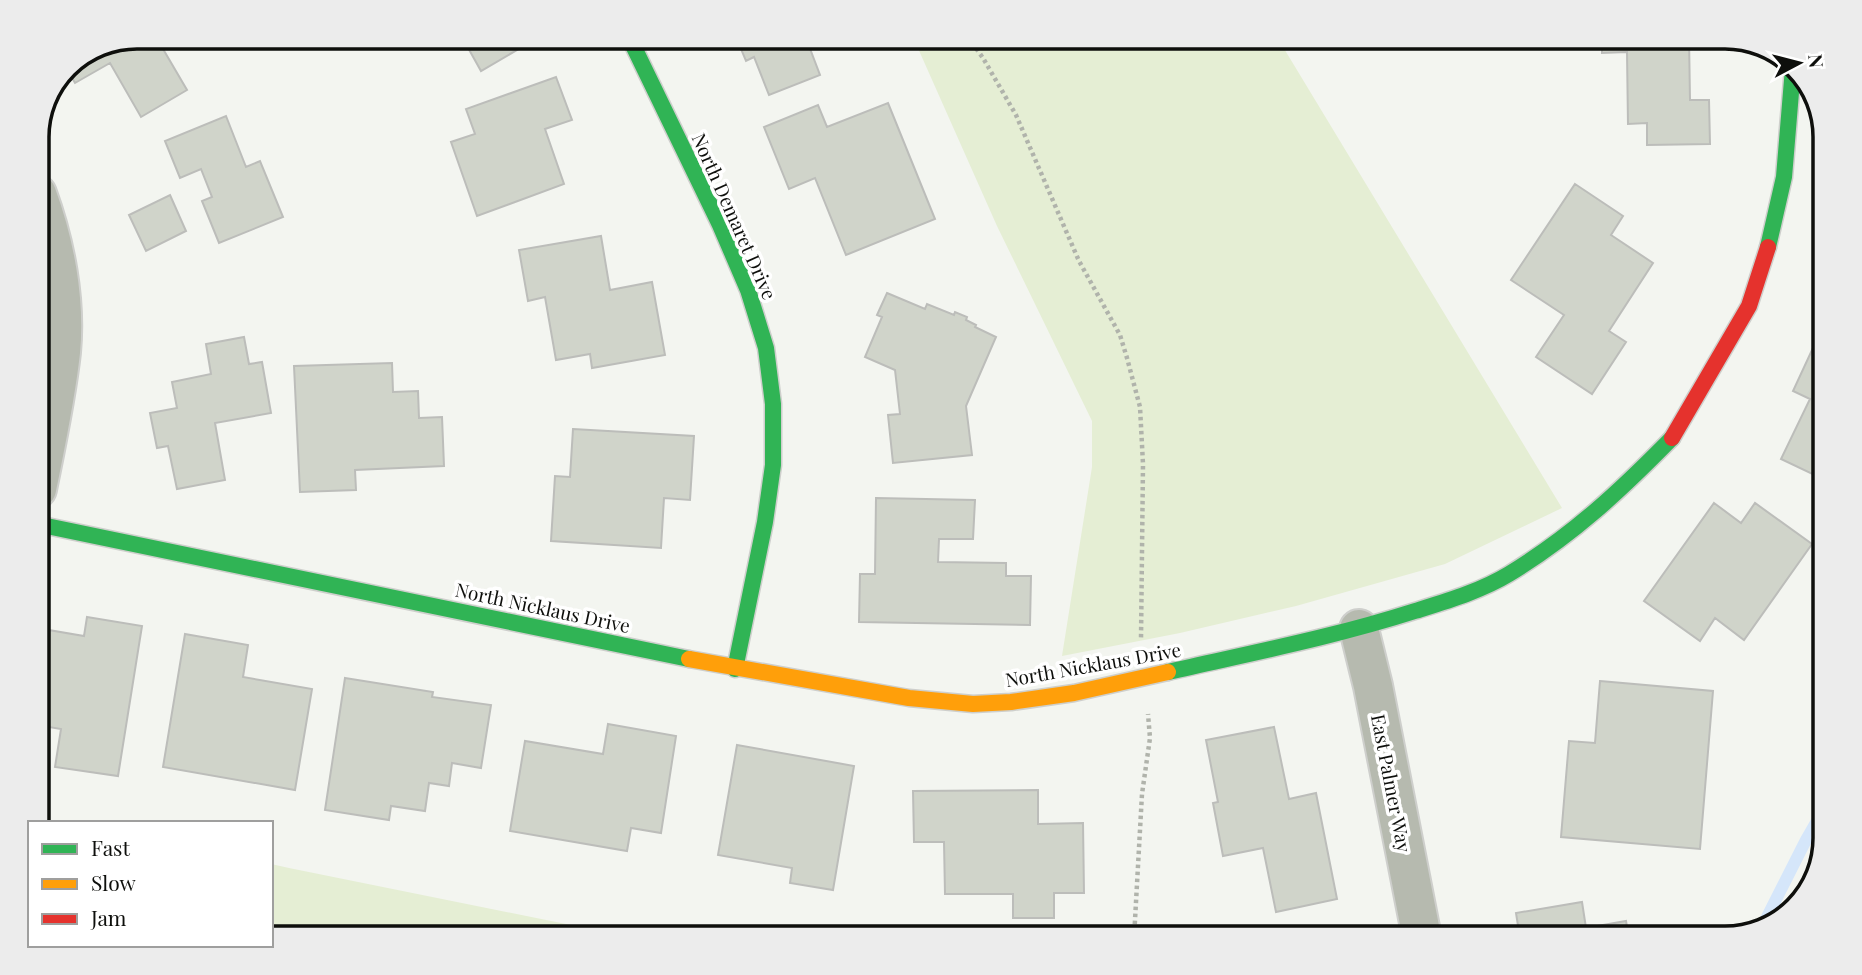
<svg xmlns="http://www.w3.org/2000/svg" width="1862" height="975" font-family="'Playfair Display',serif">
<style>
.green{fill:#e5eed4}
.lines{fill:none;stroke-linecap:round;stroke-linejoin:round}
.stream{stroke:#d5e6fa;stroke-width:12}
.building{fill:#d0d4ca;stroke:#bcbdba;stroke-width:2}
.street-casing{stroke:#cecfcc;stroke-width:42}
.fast-casing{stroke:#cecfcc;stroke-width:19}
.slow-casing{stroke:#cecfcc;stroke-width:19}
.jam-casing{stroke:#cecfcc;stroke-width:19}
.path{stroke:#b0b3ab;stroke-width:4.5;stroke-dasharray:3.5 3.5;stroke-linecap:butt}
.street{stroke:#b6baaf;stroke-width:38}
.fast{stroke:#30b455;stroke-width:16}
.slow{stroke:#ff9f0a;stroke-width:16}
.jam{stroke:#e5322d;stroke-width:16}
.labels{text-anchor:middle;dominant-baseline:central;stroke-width:7;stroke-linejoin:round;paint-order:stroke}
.street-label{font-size:19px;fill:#0e0f0c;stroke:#fff}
.rim{fill:none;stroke:#0e0f0c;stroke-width:3.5}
</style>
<rect width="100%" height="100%" fill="#f3f5f0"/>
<path class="green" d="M913,37H1277L1562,508L1445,564L1296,606L1180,633L1062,656L1092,467V421L997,226Z
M271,864L289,868L635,938H271Z"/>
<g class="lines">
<path class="stream" d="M1762,927L1806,840L1825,807"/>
</g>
<path class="building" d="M137,37H156L187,90L141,117L110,63L75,83L66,67Z
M462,37H525L529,43L481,71Z
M736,37H830V38L809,46L820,75L769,95L754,57L746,61Z
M1602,37H1689L1690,100H1709L1710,144L1647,145V123L1628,124L1627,52L1602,53Z
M556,77L572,120L545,129L564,184L477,216L451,142L475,134L466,109Z
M888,103L935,219L846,255L815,178L789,189L764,127L818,105L827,127Z
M226,116L246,167L260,161L283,217L219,243L202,201L212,197L201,169L180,178L165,141Z
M1575,184L1623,216L1611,235L1653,263L1609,331L1626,342L1592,394L1536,357L1564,315L1511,280Z
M170,195L186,231L146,251L129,215Z
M601,236L610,290L652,282L665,355L592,368L590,354L556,360L545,297L528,301L519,250Z
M887,293L925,309L927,304L954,315L955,312L967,317L966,320L976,325L975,327L996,337L966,406L972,455L893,463L888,415L900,414L895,370L865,357L882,317L877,315Z
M1825,322V480L1781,459L1810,399L1793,391Z
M244,337L249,364L262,362L271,413L215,423L225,480L177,489L168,446L157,448L150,413L177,408L172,382L211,374L206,344Z
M392,363L393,392L418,391L419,418L442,417L444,466L355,470L356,490L300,492L294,366Z
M573,429L694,436L690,500L664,498L661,548L551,541L555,476L570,477Z
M876,498L975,500L973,539H939L938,562L1006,563V576H1031L1030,625L859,622L860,574H875Z
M1714,503L1741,523L1755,503L1812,544L1744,640L1715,618L1700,641L1644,601Z
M87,617L142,626L118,776L55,767L61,729L37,725V628L84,636Z
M185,634L248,645L243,677L312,689L295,790L163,767Z
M345,678L433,692L432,697L491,705L481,768L452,763L449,786L429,783L425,811L391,806L389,820L325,810Z
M1600,681L1713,691L1700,849L1561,837L1569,741L1595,743Z
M608,724L676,736L661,833L631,828L627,851L510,831L525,741L603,754Z
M1274,727L1289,799L1316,793L1337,899L1276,912L1263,848L1223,856L1213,803L1218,802L1206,740Z
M737,745L854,766L833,890L790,883L792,868L718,855Z
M1038,790V824L1083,823L1084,893H1054V918H1013V894H945L944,842H914L913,791Z
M1582,902L1586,928L1626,921L1629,938H1520L1516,913Z"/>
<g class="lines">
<g class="street-casing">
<path id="street" d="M37,194C55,243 66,300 61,352C56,398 46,444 37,489
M1359,629L1373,686L1422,938"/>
</g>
<g class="fast-casing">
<path id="fast" d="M629,37L720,225L748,290L766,348L773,404V465L765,522L735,669
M1768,247L1784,177L1793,68
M37,524L689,659
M1168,672C1251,653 1334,637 1415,611C1447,601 1481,591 1509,574C1573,535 1620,491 1672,438"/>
</g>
<g class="slow-casing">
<path id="slow" d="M689,659L909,698L973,704L1011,702L1074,693L1168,672"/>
</g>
<g class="jam-casing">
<path id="jam" d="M1672,438L1749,306L1768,247"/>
</g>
<path class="path" d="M968,37L983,58L1016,115L1079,261L1120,335L1127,358L1140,407L1143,464L1141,639
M1134,938L1142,794L1150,738L1148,714"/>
<use href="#street" class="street"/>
<use href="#fast" class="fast"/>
<use href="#slow" class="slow"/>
<use href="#jam" class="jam"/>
</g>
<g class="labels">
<g class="street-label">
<text transform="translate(735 216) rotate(66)">North Demaret Drive</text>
<text transform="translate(543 607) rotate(12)">North Nicklaus Drive</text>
<text transform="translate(1093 664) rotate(-10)">North Nicklaus Drive</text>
<text transform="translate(1392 783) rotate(79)">East Palmer Way</text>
</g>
</g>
<path d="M0 0H1862V975H0ZM137 49H1725A88 88 0 0 1 1813 137V838A88 88 0 0 1 1725 926H137A88 88 0 0 1 49 838V137A88 88 0 0 1 137 49Z" fill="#ececec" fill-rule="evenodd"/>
<path class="rim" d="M137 49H1725A88 88 0 0 1 1813 137V838A88 88 0 0 1 1725 926H137A88 88 0 0 1 49 838V137A88 88 0 0 1 137 49Z"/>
<rect x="28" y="821" width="245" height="126" fill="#ffffff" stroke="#9f9f9e" stroke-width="2"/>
<rect x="42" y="844" width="35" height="10" fill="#30b455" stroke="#9f9f9e" stroke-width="2"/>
<text x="91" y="856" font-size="21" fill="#0e0f0c">Fast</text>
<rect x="42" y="879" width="35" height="10" fill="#ff9f0a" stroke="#9f9f9e" stroke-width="2"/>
<text x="91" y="891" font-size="21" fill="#0e0f0c">Slow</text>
<rect x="42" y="914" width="35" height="10" fill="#e5322d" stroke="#9f9f9e" stroke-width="2"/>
<text x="91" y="926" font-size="21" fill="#0e0f0c">Jam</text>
<g transform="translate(1799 63) rotate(83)" stroke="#ffffff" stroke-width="5" paint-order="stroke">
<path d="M0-5L12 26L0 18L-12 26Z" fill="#0e0f0c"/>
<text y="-10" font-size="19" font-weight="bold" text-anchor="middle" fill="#0e0f0c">N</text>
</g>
</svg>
